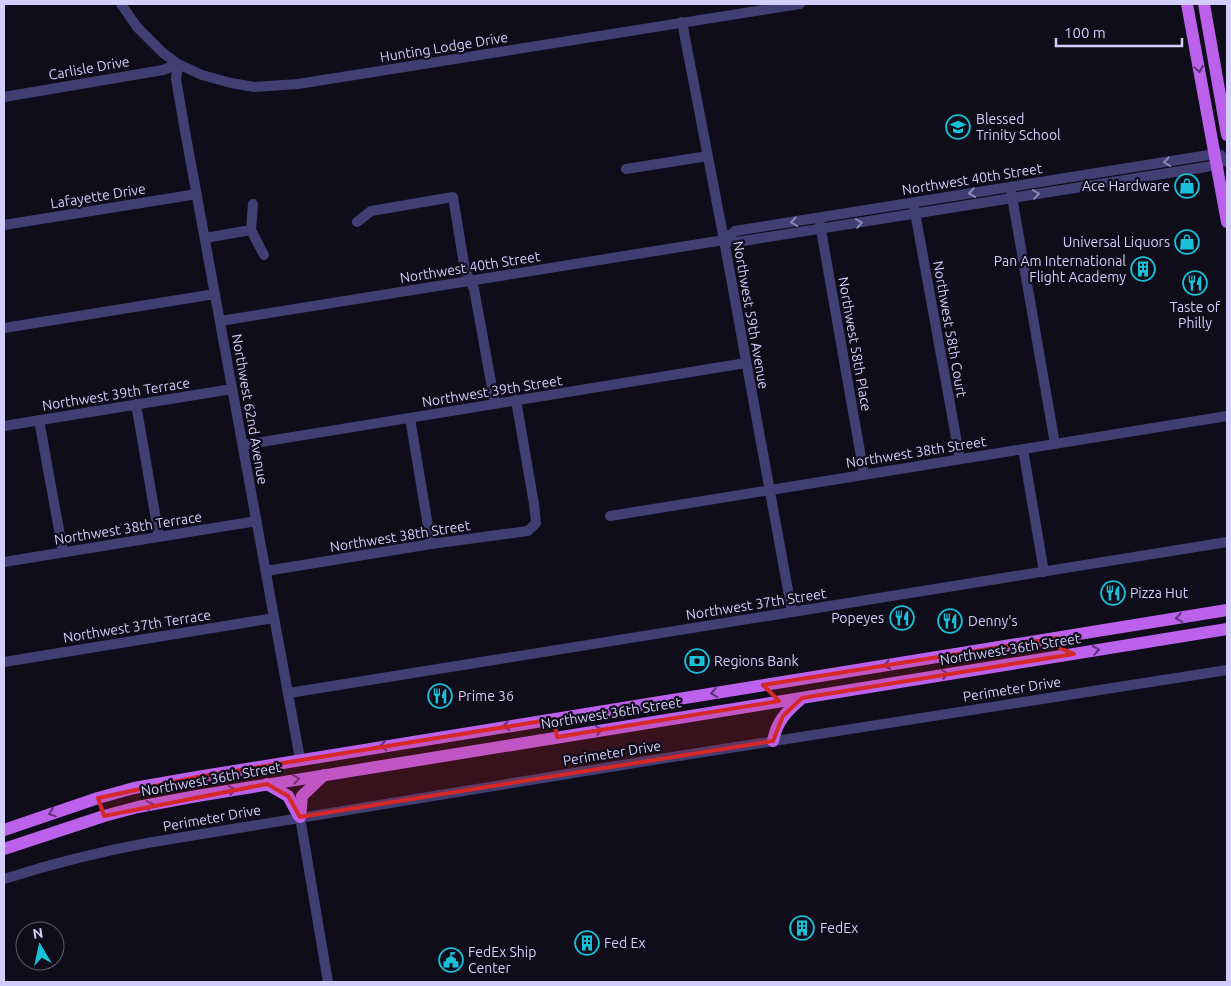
<svg xmlns="http://www.w3.org/2000/svg" width="1231" height="986" font-family="Ubuntu,sans-serif">
<style>
.lines{fill:none;stroke-linecap:round;stroke-linejoin:round}
.minor{stroke:#413e74;stroke-width:10}
.major{stroke:#bc61ec;stroke-width:12}
.oneway{stroke:#5d3379}
.oneway2{stroke:#8a86b6}
.marked{fill:#d62828;fill-opacity:0.2;stroke:#d62828;stroke-width:4;stroke-linejoin:round}
.labels{text-anchor:middle;dominant-baseline:central;stroke-width:4.5;stroke-linejoin:round;paint-order:stroke}
.street-label{font-size:14px;fill:#d3cdf9;stroke:#100d1b}
.poi-label{font-size:14px;fill:#d3cdf9;stroke:#100d1b;text-anchor:start}
</style>
<rect width="100%" height="100%" fill="#100d1b"/>
<g class="lines">
<path class="minor" d="M121,4L137,27L163,53L178,64L202,75L231,83L254,87L298,84L800,4
M682,22L724,240L792,612
M4,97L163,70L178,64L176,79L185,131L300,759
M626,169L708,156
M1011,191L1055,444
M253,204L251,230L264,255
M914,207L960,459
M357,222L371,211L453,197L465,270L474,289L495,404
M820,224L864,474
M4,225L197,194
M205,238L251,230
M724,240L735,231L1215,154L1221,155
M220,321L724,240L737,242L1206,167L1217,165L1227,159
M4,328L215,294
M136,404L159,537
M410,418L431,544
M39,420L63,552
M4,426L232,389
M243,445L746,363
M1023,449L1044,572
M610,516L1227,416
M4,562L257,521
M266,571L431,544L528,531L536,523L534,504L516,400
M4,662L274,618
M289,693L1227,542
M300,817L328,982
M4,879C51,864 98,852 147,843L647,761L1227,670"/>
<path class="major" d="M1187,4L1227,222
M1204,4L1227,135
M773,741C777,721 786,712 801,699
M267,784L288,796L299,816
M300,817L302,796L324,775
M4,830L98,798L134,788L197,777L1227,610
M4,849L104,816L138,807L197,796L1227,629"/>
</g>
<defs><path id="oneway-chevron" d="M-2-3.5L2.5 0L-2 3.5" fill="none" stroke-width="1.6" stroke-linecap="round" stroke-linejoin="round" transform="scale(1.25)"/></defs>
<g class="oneway">
<use href="#oneway-chevron" transform="translate(1199 69) rotate(80)"/>
<use href="#oneway-chevron" transform="translate(1179 618) rotate(171)"/>
<use href="#oneway-chevron" transform="translate(1096 650) rotate(-9)"/>
<use href="#oneway-chevron" transform="translate(887 665) rotate(171)"/>
<use href="#oneway-chevron" transform="translate(945 674) rotate(-9)"/>
<use href="#oneway-chevron" transform="translate(714 693) rotate(171)"/>
<use href="#oneway-chevron" transform="translate(506 726) rotate(171)"/>
<use href="#oneway-chevron" transform="translate(599 730) rotate(-9)"/>
<use href="#oneway-chevron" transform="translate(383 746) rotate(171)"/>
<use href="#oneway-chevron" transform="translate(296 779) rotate(-9)"/>
<use href="#oneway-chevron" transform="translate(232 790) rotate(-10)"/>
<use href="#oneway-chevron" transform="translate(150 805) rotate(-11)"/>
<use href="#oneway-chevron" transform="translate(52 813) rotate(161)"/>
</g>
<g class="oneway2">
<use href="#oneway-chevron" transform="translate(1167 162) rotate(171)"/>
<use href="#oneway-chevron" transform="translate(972 193) rotate(171)"/>
<use href="#oneway-chevron" transform="translate(1036 194) rotate(-9)"/>
<use href="#oneway-chevron" transform="translate(794 222) rotate(171)"/>
<use href="#oneway-chevron" transform="translate(859 223) rotate(-9)"/>
</g>
<path class="marked" d="M1057,638L1060,648L1074,654L802,698L783,716L773,741L300,817L288,796L267,784L104,816L98,798L197,777L554,719L557,737L779,701L763,685Z"/>
<defs>
<g id="school-ring" transform="scale(1.25)"><circle r="9.5" fill="#100d1b" stroke="#1abfd8" stroke-width="1.5"/><path d="M0-5L7-2L0 1L-7-2ZM-4 1L0 2.5L4 1V4Q0 6-4 4Z" fill="#1abfd8"/></g>
<g id="shop-ring" transform="scale(1.25)"><circle r="9.5" fill="#100d1b" stroke="#1abfd8" stroke-width="1.5"/><path d="M-5-2.5h2.3a2.7 3.5 0 0 1 5.4 0H5L5.5 6h-11ZM-1.5-2.5h3a1.5 2.3 0 0 0-3 0Z" fill="#1abfd8"/></g>
<g id="building-ring" transform="scale(1.25)"><circle r="9.5" fill="#100d1b" stroke="#1abfd8" stroke-width="1.5"/><path d="M-4-6H4V6H1V3H-1V6H-4ZM-2.5-4.3h1.7v1.8h-1.7ZM.8-4.3h1.7v1.8H.8ZM-2.5-1h1.7V.8h-1.7ZM.8-1h1.7V.8H.8Z" fill="#1abfd8"/></g>
<g id="restaurant-ring" transform="scale(1.25)"><circle r="9.5" fill="#100d1b" stroke="#1abfd8" stroke-width="1.5"/><path d="M-5-6h1v4h1v-4h1v4h1v-4h1v5L-1.5 .5V6h-2V.5L-5-1ZM5-6V6H3V1.5H1.5Q1.5-4 5-6Z" fill="#1abfd8"/></g>
<g id="bank-ring" transform="scale(1.25)"><circle r="9.5" fill="#100d1b" stroke="#1abfd8" stroke-width="1.5"/><path d="M-6-4H6V4H-6ZM0-2.3a2.3 2.3 0 1 0 0 4.6a2.3 2.3 0 1 0 0-4.6Z" fill="#1abfd8"/></g>
<g id="civic-ring" transform="scale(1.25)"><circle r="9.5" fill="#100d1b" stroke="#1abfd8" stroke-width="1.5"/><path d="M-.6-6.5H3V-4.5H.6V-3L4-1V1h2V6H-6V1h2V-1L-.6-3ZM-1.2 2.5V6h2.4V2.5Z" fill="#1abfd8"/></g>
</defs>
<g fill-rule="evenodd">
<use href="#school-ring" x="958" y="127"/>
<use href="#shop-ring" x="1187" y="186"/>
<use href="#shop-ring" x="1187" y="242"/>
<use href="#building-ring" x="1143" y="269"/>
<use href="#restaurant-ring" x="1195" y="283"/>
<use href="#restaurant-ring" x="1113" y="593"/>
<use href="#restaurant-ring" x="902" y="618"/>
<use href="#restaurant-ring" x="950" y="621"/>
<use href="#bank-ring" x="697" y="661"/>
<use href="#restaurant-ring" x="440" y="696"/>
<use href="#building-ring" x="802" y="928"/>
<use href="#building-ring" x="587" y="943"/>
<use href="#civic-ring" x="451" y="960"/>
</g>
<g class="labels">
<g class="street-label">
<text transform="translate(444 47) rotate(-9)">Hunting Lodge Drive</text>
<text transform="translate(89 68) rotate(-10)">Carlisle Drive</text>
<text transform="translate(972 179) rotate(-9)">Northwest 40th Street</text>
<text transform="translate(98 196) rotate(-9)">Lafayette Drive</text>
<text transform="translate(470 267) rotate(-9)">Northwest 40th Street</text>
<text transform="translate(751 315) rotate(80)">Northwest 59th Avenue</text>
<text transform="translate(950 329) rotate(80)">Northwest 58th Court</text>
<text transform="translate(855 344) rotate(80)">Northwest 58th Place</text>
<text transform="translate(492 391) rotate(-9)">Northwest 39th Street</text>
<text transform="translate(116 394) rotate(-9)">Northwest 39th Terrace</text>
<text transform="translate(250 409) rotate(80)">Northwest 62nd Avenue</text>
<text transform="translate(916 452) rotate(-9)">Northwest 38th Street</text>
<text transform="translate(128 528) rotate(-9)">Northwest 38th Terrace</text>
<text transform="translate(400 536) rotate(-9)">Northwest 38th Street</text>
<text transform="translate(756 604) rotate(-9)">Northwest 37th Street</text>
<text transform="translate(137 626) rotate(-9)">Northwest 37th Terrace</text>
<text transform="translate(1010 649) rotate(-9)">Northwest 36th Street</text>
<text transform="translate(1012 689) rotate(-9)">Perimeter Drive</text>
<text transform="translate(611 713) rotate(-9)">Northwest 36th Street</text>
<text transform="translate(612 753) rotate(-9)">Perimeter Drive</text>
<text transform="translate(211 779) rotate(-10)">Northwest 36th Street</text>
<text transform="translate(212 818) rotate(-10)">Perimeter Drive</text>
</g>
<g class="poi-label">
<text x="976" y="119">Blessed<tspan x="976" dy="16">Trinity School</tspan></text>
<text x="1170" y="186" text-anchor="end">Ace Hardware</text>
<text x="1170" y="242" text-anchor="end">Universal Liquors</text>
<text x="1126" y="261" text-anchor="end">Pan Am International<tspan x="1126" dy="16">Flight Academy</tspan></text>
<text x="1195" y="307" text-anchor="middle">Taste of<tspan x="1195" dy="16">Philly</tspan></text>
<text x="1130" y="593">Pizza Hut</text>
<text x="884" y="618" text-anchor="end">Popeyes</text>
<text x="968" y="621">Denny's</text>
<text x="714" y="661">Regions Bank</text>
<text x="458" y="696">Prime 36</text>
<text x="820" y="928">FedEx</text>
<text x="604" y="943">Fed Ex</text>
<text x="468" y="952">FedEx Ship<tspan x="468" dy="16">Center</tspan></text>
</g>
</g>
<rect width="1231" height="986" fill="none" stroke="#d3cdf9" stroke-width="10"/>
<g transform="translate(40 946) rotate(351)"><circle r="24" fill="#100d1b" stroke="#5e5a74"/>
<path d="M0-4L9 19L0 12L-9 19Z" fill="#1abfd8"/>
<text y="-8" font-size="14" font-weight="bold" text-anchor="middle" fill="#d3cdf9">N</text>
</g>
<path d="M1056 38v8h126v-8" fill="none" stroke="#d3cdf9" stroke-width="2.5"/>
<text x="1064" y="38" font-size="15" fill="#d3cdf9" stroke="#100d1b" stroke-width="4" paint-order="stroke">100 m</text>
</svg>
